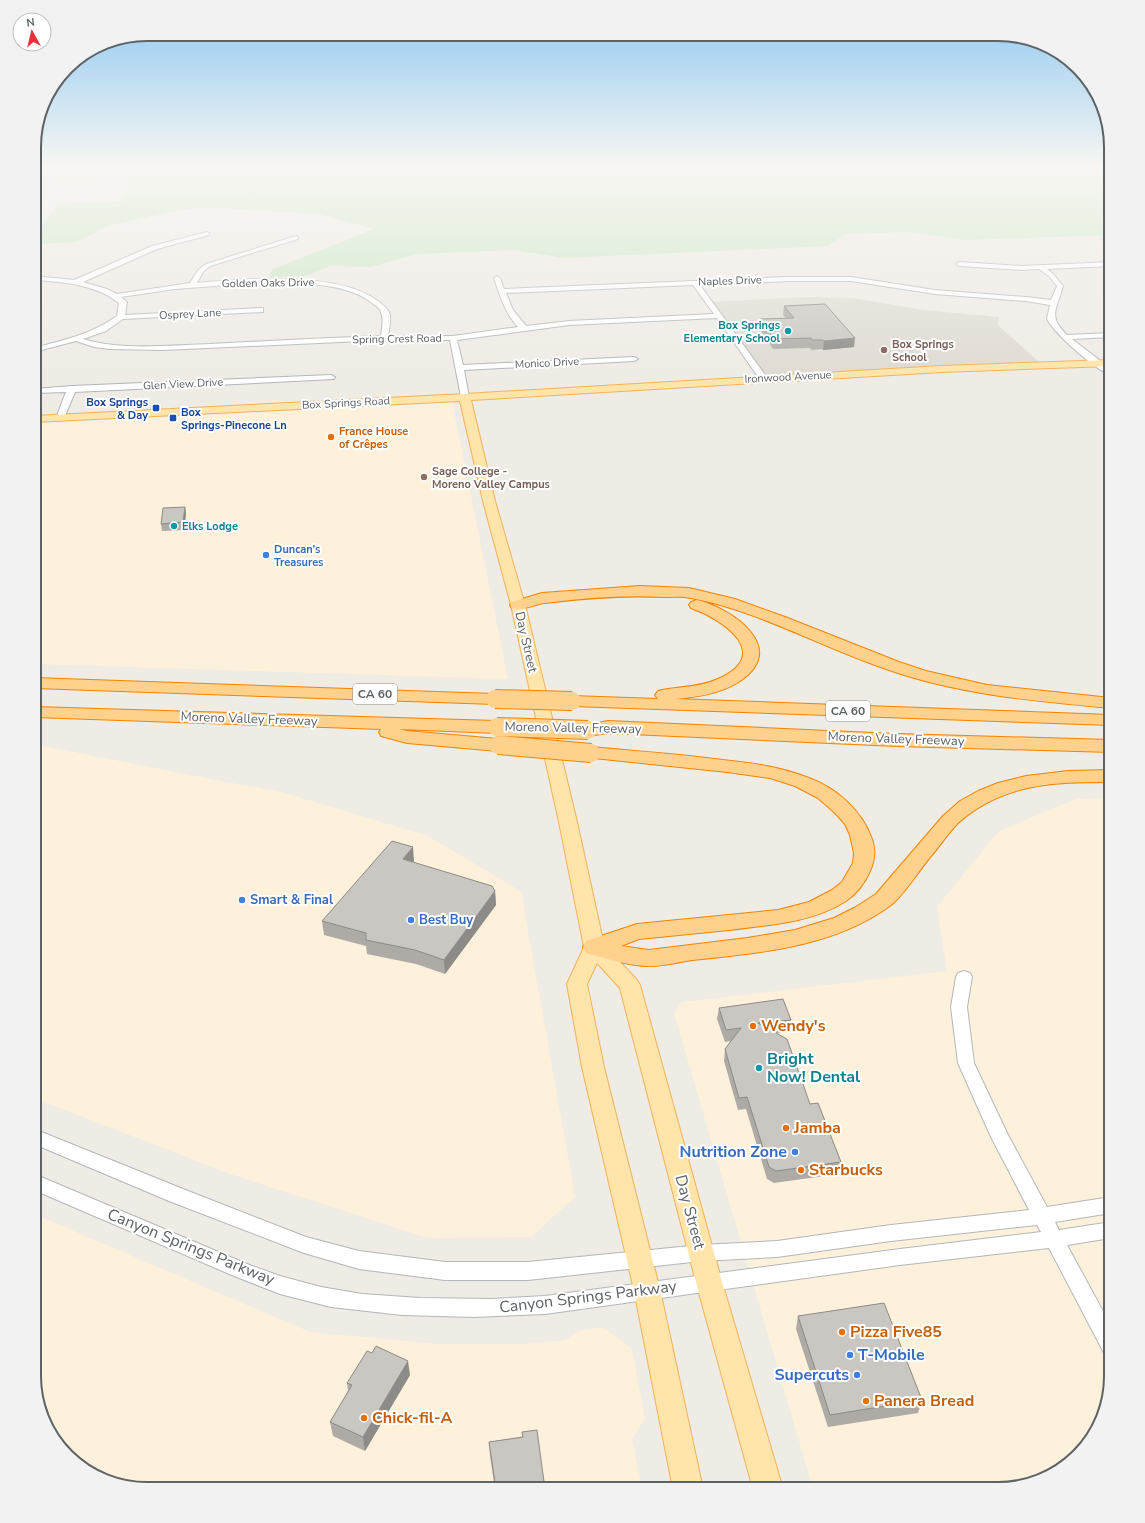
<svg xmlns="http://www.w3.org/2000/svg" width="1145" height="1523" font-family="'Nunito Sans',sans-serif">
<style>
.commercial{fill:#fef1db}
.education{fill:#dfdbd3}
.green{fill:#c7e7c1}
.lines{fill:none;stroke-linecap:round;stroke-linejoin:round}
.minor-casing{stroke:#b2b6ba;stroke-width:2}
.major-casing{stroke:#f3b25a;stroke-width:2}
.highway-casing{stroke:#f48400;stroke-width:2}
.minor{fill:#fff;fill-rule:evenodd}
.major{fill:#ffe5aa;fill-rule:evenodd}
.highway{fill:#fed18d;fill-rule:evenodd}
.highway-bridge-casing{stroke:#f48400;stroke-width:20;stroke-linecap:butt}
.highway-bridge{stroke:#fed18d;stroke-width:18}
.wall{fill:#aeaaa6}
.shaded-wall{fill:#8d8b87}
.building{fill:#cac6c1;stroke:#8d8b87}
.culture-dot{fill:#0f9aa8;stroke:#fff;stroke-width:1.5}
.education-dot{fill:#8d6e63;stroke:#fff;stroke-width:1.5}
.transit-dot{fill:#1a4fb4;stroke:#fff;stroke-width:1.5}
.food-dot{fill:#e8710a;stroke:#fff;stroke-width:1.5}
.shop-dot{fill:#3f7fe0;stroke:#fff;stroke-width:1.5}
.labels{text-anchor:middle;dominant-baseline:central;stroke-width:4;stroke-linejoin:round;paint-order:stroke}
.far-street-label{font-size:11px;fill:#5d6265;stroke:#fff}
.far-culture-label{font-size:11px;font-weight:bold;fill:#0d838f;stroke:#fff;text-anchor:end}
.far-education-label{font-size:11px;font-weight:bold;fill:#785e54;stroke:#fff;text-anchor:start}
.far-transit-label{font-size:11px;font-weight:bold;fill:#164399;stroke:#fff;text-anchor:end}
.far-food-label{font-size:11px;font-weight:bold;fill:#c56008;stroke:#fff;text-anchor:start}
.far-shop-label{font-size:11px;font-weight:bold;fill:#366cbe;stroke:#fff;text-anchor:start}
.shield{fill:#fff;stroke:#8e9193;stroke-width:1}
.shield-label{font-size:12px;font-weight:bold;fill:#5d6265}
.street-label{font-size:13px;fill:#5d6265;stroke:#fff}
.shop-label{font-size:13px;font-weight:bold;fill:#366cbe;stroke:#fff;text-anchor:start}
.near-food-label{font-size:16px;font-weight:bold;fill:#c56008;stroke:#fff;text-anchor:start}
.near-culture-label{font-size:16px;font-weight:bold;fill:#0d838f;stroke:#fff;text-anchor:start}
.near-shop-label{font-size:16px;font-weight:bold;fill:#366cbe;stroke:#fff;text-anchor:end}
.near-street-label{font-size:16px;fill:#5d6265;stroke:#fff}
.rim{fill:none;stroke:#5d6265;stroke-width:2}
</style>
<rect width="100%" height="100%" fill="#efebe5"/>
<path class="commercial" d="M452,402L508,679L34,664V424Z
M34,745L44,746L221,781L278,791L428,836L522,892L523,903L575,1197L531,1237L428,1238L230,1174L34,1098Z
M1111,798V1376L1096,1432L1060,1470L998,1489H813L674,1013L682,1002L947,971L937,907L999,831L1076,799Z
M34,1214L310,1332L438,1344H525L566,1340L578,1331L603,1327L632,1349L645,1419L632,1439L642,1489H147L91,1474L53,1438L34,1376Z"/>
<path class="education" d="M806,297L853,298L923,310L999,317L998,325L1042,365L765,378L710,302Z"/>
<path class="green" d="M62,166H1111V235L965,240L909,232L845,234L828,246L563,258L514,250L417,254L370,267L330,266L306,276L269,277L273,269L374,229L319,214L215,208L183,209L108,226L77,242L34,244V237L58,203L122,201L130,180L55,181Z"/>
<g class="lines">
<g class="minor-casing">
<path id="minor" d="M207,232L209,233V235L157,249L83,282L107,289L117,294L190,283L198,270L206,264L296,236L298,237V239L210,266L203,272L197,283C246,278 338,271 378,301C382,304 386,307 389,312C392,319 389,328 388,336H453L518,327C505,313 500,296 494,278L497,276L500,278L504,289L788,277H851L935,290L1026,297L1051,300L1057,286L1049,276L1039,269L1022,270L959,266L956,264L959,262L1022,266L1111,262V266L1047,269L1053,274L1063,286C1057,309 1047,316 1067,335L1111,333V337L1072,339L1111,369V375C1096,371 1054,333 1047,319L1050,305L1026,301L935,294L851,281H788L700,285L768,379L764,381H761L717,318L569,325L457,340L463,365L634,357L638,359L634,361L464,370L469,397L465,399L461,397L450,340H384L163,350L109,349L94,347L76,341L34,352V348C65,340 91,334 117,316L119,303C95,284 64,282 34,280V276L74,280L152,246ZM257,283C293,284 343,280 372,303C376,306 380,308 381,312C384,319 382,328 381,336C324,338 267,341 210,344C172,345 120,351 83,339L106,331L123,319L263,312V308H260L125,315L127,302L121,297L175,289ZM693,285L714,314L569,321L526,326L513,310L506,293Z
M331,375L335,377L334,379L75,392L64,418L60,421L56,418L66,392L34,393V389L72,386Z
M964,971L970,973L972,977L967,1007L974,1063L1008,1135L1047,1207L1111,1197V1213L1055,1222L1059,1230L1111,1222V1238L1067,1245L1111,1326V1356L1104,1353L1049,1248L900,1265L545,1314L474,1317L402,1315L331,1307L280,1294L234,1276L34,1190V1174L247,1264L280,1276L321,1287L362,1294L420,1298L491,1299L545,1296L900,1249L1041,1232L1037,1225L891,1241L777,1257L701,1261L528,1280H445L359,1269L304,1253L169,1201L34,1144V1129L183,1189L306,1237L359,1251L445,1262H528L701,1245L777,1241L891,1225L1029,1210L991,1137L958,1063L951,1007L956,977L958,973Z"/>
</g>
<g class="major-casing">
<path id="major" d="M1111,360V366L942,372L471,400L495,501L525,605L577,822L604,945L637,980L640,985L722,1282L783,1489H753L696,1282L620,988L597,963L587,984L604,1067L660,1290L703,1489H673L634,1290L582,1067L567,984L584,947L559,822L511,605L483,501L460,401L34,422V416L465,394L942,366Z"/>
</g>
<g class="highway-casing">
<path id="highway" d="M640,586L689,588L735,599L785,617L899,662L926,671L987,685L1111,698V708C1036,701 961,695 889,670C822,648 760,611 691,598C682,596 672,597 663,597C624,595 584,598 545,603C534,604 524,611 512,608L510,605L512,602L542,593Z
M697,600C734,609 791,650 737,683C719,694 696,697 675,699L1111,715V725L572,706L566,705L563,701L566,697L572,696L658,699L655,695L658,691C678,686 698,688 718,679C773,655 725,620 691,608L689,605L691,602Z
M34,678L495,694L501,695L504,699L501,703L495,704L34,688Z
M34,707L497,721L503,723L506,727L503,731L497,733L399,729L407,731L498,739L505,741L507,745L505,749L498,751L407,743L381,736L379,732L381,729L34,717Z
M608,721L897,734L1111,740V752L897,746L608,733L588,736L581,734L579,730L581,726Z
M591,747C635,751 679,754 723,760C752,763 782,767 809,778C836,788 862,810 872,839C876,850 875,860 870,871C865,883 856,894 846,901C812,923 768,925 729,930C699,933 669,936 639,939L621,946L649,950L747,938L795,930L834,918L856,907L876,894L943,816L960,801L978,791L998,783L1026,776L1068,771L1111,770V782C1054,782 1003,783 958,823C948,833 940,846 931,856C920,869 904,895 891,905C835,947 760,953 693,960C677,962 661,967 645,966C625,965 605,958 586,953L583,947L586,941L637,924L778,910L809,902L832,890L842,882L853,863L854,853L850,835L845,824L835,813L818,798L795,786L770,778L727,772L584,757L582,753L584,749Z"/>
</g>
<use href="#minor" class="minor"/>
<use href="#major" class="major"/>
<use href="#highway" class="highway"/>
<g class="highway-bridge-casing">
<path id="highway-bridge" d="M495,699L572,701
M497,727L588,730
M498,745L591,753"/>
</g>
<use href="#highway-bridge" class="highway-bridge"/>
</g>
<path class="wall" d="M784,306L854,347L823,350L822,349L811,350L810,348L773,349L759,328L760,319L786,318L783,315Z
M185,507L186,514L184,530L162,531L161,524Z
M414,861L413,862L495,891L496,905L445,974L416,964L367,954L366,946L324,935L322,921Z
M719,1008L791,1020L790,1032L777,1033L810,1104L841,1162L839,1174L774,1183L767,1179L746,1109L738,1110L724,1061L725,1049L731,1041L725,1042L717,1019Z
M798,1316L922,1400L918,1413L828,1427L796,1329Z
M410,1375L365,1451L333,1436L330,1422L348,1391L347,1383Z
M522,1432L545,1489H495L490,1456L489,1442L522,1437Z"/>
<path class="shaded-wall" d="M855,338L854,347L823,350L824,341Z
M185,507L186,514L184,530L183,522Z
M413,847L414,861L404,872L403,859Z
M495,891L496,905L445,974L444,960Z
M408,1361L410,1375L365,1451L363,1437Z"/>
<path class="building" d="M825,304L855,338L824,341L823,340H812L811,338L774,339L760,319L794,318L784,306Z
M185,507L183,522L161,524L163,508Z
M392,841L413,847L403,859L492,886L495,891L444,960L415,950L366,940V933L322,921Z
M783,999L791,1020L758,1023L787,1039L810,1104L818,1103L841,1162L776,1171L769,1167L747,1097L739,1098L725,1049L741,1028L726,1030L719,1008Z
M884,1303L922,1400L830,1415L798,1316Z
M376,1346L408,1361L363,1437L330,1422L352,1385L347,1383L367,1351L372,1353Z
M537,1430L545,1489H496L489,1442L523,1437L522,1432Z"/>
<linearGradient id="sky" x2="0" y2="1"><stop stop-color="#8dc8f1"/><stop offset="0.44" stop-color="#f8f6f3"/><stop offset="1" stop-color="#f8f6f3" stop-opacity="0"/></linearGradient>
<rect width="1145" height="379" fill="url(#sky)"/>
<g class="culture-dot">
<circle cx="788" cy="331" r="4"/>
<circle cx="174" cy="526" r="4"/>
<circle cx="759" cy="1068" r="4"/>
</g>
<g class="education-dot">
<circle cx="884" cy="350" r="4"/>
<circle cx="424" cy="477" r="4"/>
</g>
<g class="transit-dot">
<rect x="152" y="404" width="8" height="8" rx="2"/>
<rect x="169" y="414" width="8" height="8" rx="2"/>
</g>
<g class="food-dot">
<circle cx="331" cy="437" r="4"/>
<circle cx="753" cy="1026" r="4"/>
<circle cx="786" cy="1128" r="4"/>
<circle cx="801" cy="1170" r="4"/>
<circle cx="842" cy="1332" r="4"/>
<circle cx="866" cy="1401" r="4"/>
<circle cx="364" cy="1418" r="4"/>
</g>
<g class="shop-dot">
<circle cx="266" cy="555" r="4"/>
<circle cx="242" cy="900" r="4"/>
<circle cx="411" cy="920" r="4"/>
<circle cx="795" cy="1152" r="4"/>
<circle cx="850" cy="1355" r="4"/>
<circle cx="857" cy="1375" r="4"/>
</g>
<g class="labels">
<g class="far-street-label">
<text transform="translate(730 281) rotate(-2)">Naples Drive</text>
<text transform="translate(268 283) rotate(-1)">Golden Oaks Drive</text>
<text transform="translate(190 314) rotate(-3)">Osprey Lane</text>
<text transform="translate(397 339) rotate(-1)">Spring Crest Road</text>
<text transform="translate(547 363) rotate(-3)">Monico Drive</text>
<text transform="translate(788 377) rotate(-3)">Ironwood Avenue</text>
<text transform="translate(183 384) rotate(-3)">Glen View Drive</text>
<text transform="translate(346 403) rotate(-3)">Box Springs Road</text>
</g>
<g class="far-culture-label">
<text x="780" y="325">Box Springs<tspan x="780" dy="13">Elementary School</tspan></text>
<text x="182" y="526" text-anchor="start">Elks Lodge</text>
</g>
<g class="far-education-label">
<text x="892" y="344">Box Springs<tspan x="892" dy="13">School</tspan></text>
<text x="432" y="471">Sage College -<tspan x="432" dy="13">Moreno Valley Campus</tspan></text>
</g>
<g class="far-transit-label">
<text x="148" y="402">Box Springs<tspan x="148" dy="13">&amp; Day</tspan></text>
<text x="181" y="412" text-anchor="start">Box<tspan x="181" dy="13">Springs-Pinecone Ln</tspan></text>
</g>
<g class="far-food-label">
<text x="339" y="431">France House<tspan x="339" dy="13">of Crêpes</tspan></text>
</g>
<g class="far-shop-label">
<text x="274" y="549">Duncan’s<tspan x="274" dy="13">Treasures</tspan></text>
</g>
<g class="shield">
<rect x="353" y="684" width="44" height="20" rx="3"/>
<rect x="826" y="701" width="44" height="20" rx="3"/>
</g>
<g class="shield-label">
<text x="375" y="694">CA 60</text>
<text x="848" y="711">CA 60</text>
</g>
<g class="street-label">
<text transform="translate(526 642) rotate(77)">Day Street</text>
<text transform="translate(249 719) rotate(2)">Moreno Valley Freeway</text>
<text transform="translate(573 728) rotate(1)">Moreno Valley Freeway</text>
<text transform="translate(896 739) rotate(2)">Moreno Valley Freeway</text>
</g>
<g class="shop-label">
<text x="250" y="900">Smart &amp; Final</text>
<text x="419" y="920">Best Buy</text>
</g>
<g class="near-food-label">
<text x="761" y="1026">Wendy's</text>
<text x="794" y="1128">Jamba</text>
<text x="809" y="1170">Starbucks</text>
<text x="850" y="1332">Pizza Five85</text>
<text x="874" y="1401">Panera Bread</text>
<text x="372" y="1418">Chick-fil-A</text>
</g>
<g class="near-culture-label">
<text x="767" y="1059">Bright<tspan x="767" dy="18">Now! Dental</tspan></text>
</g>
<g class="near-shop-label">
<text x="787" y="1152">Nutrition Zone</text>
<text x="858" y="1355" text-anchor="start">T-Mobile</text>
<text x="849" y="1375">Supercuts</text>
</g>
<g class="near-street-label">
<text transform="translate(690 1212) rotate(75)">Day Street</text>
<text transform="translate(191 1247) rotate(22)">Canyon Springs Parkway</text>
<text transform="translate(588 1297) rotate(-7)">Canyon Springs Parkway</text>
</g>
</g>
<path d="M0 0H1145V1523H0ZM147 41H998A106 106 0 0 1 1104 147V1376A106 106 0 0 1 998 1482H147A106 106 0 0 1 41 1376V147A106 106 0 0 1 147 41Z" fill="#f2f2f3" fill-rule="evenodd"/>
<path class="rim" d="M147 41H998A106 106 0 0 1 1104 147V1376A106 106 0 0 1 998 1482H147A106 106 0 0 1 41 1376V147A106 106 0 0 1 147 41Z"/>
<g transform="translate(32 32) rotate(352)"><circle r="19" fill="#ffffff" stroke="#bec0c1"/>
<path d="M0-3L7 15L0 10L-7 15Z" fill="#eb2f3b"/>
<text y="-6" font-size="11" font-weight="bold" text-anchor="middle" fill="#5d6265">N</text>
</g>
</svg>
